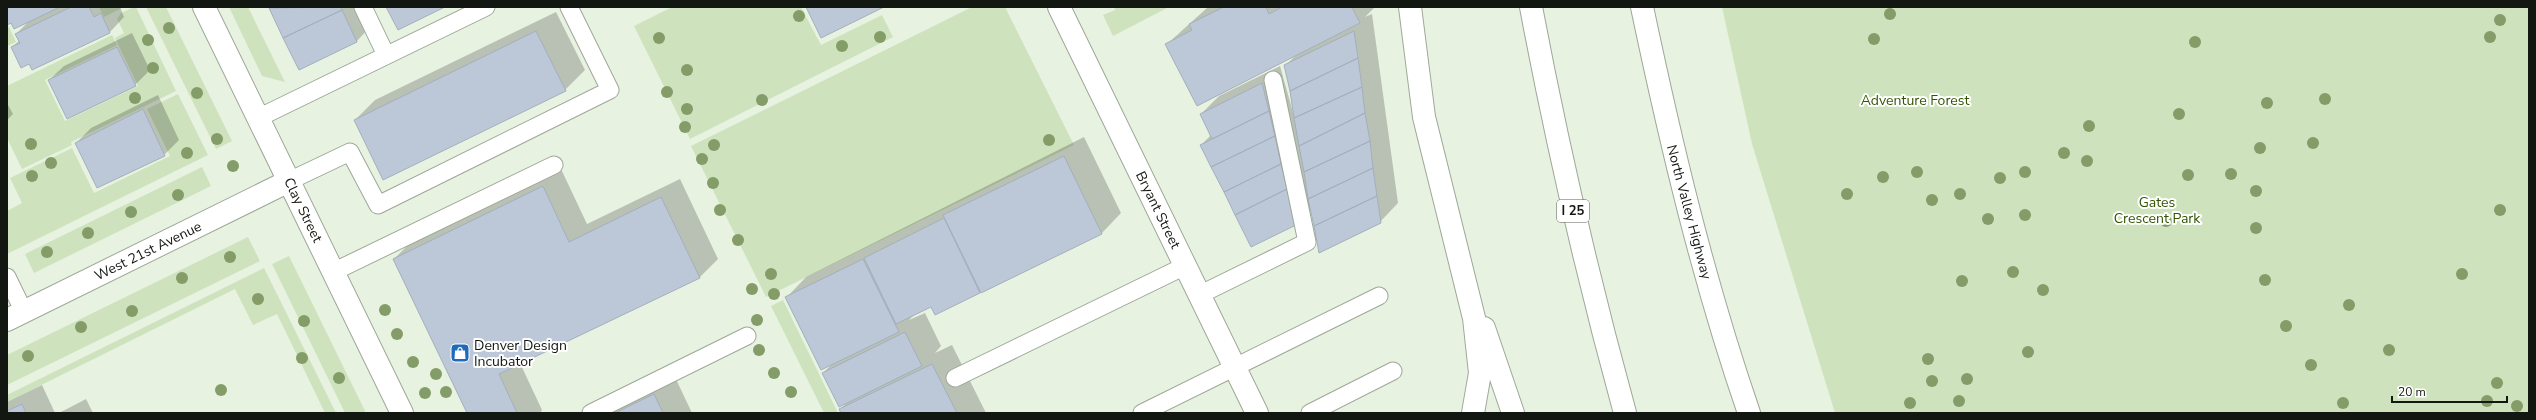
<svg xmlns="http://www.w3.org/2000/svg" width="2536" height="420" font-family="'Nunito Sans',sans-serif">
<style>
.green{fill:#cee3bd}
.shadow{fill:#0003}
.building{fill:#bcc8d7;stroke:#a3afbd}
.lines{fill:none;stroke-linecap:round;stroke-linejoin:round}
.lane-casing{stroke:#9ea798;stroke-width:19}
.street-casing{stroke:#9ea798;stroke-width:24}
.secondary-casing{stroke:#9ea798;stroke-width:24}
.highway-casing{stroke:#9ea798;stroke-width:24}
.lane{stroke:#fff;stroke-width:17}
.street{stroke:#fff;stroke-width:22}
.secondary{stroke:#fff;stroke-width:22}
.highway{stroke:#fff;stroke-width:22}
.tree{fill:#849c67}
.labels{text-anchor:middle;dominant-baseline:central;stroke-width:4;stroke-linejoin:round;paint-order:stroke}
.shield{fill:#fff;stroke:#5a5d58;stroke-width:1}
.shield-label{font-size:13px;font-weight:bold;fill:#131711}
.park-label{font-size:14px;fill:#335503;stroke:#fff}
.street-label{font-size:14px;fill:#131711;stroke:#fff}
.poi-label{font-size:14px;fill:#131711;stroke:#fff;text-anchor:start}
</style>
<rect width="100%" height="100%" fill="#e8f2e1"/>
<path class="green" d="M99,7H124L104,17Z
M134,7H136L176,91L71,142L72,145L22,169L7,138V86L112,35L117,45L45,80L65,121L138,86L115,38L124,33L117,19L121,13Z
M146,7H166L232,141L216,149Z
M229,7H248L285,82L262,76Z
M672,7H801L821,45L882,15L893,37L690,139L634,26Z
M972,7H1005L1074,145L766,297L691,146Z
M1114,7H1169L1113,36L1103,15L1115,10Z
M1722,7H2529V413H1835L1752,144Z
M9,27L16,42L7,46V28Z
M178,94L208,155L7,254V211L22,203L10,178L72,148L94,193L170,156L147,109Z
M202,167L211,186L34,273L25,254Z
M248,237L260,261L7,385V355Z
M289,256L366,413H345L272,264Z
M264,268L336,413H325L277,314L253,325L235,289L7,402V395Z
M783,300L838,413H824L771,306Z"/>
<path class="shadow" d="M7,7H120L124,17L110,32L32,69L29,63L12,47L20,40L16,34L29,21L7,24Z
M269,7H362L371,26L357,41L299,69Z
M1208,7H1375L1365,17L1372,14L1398,203L1380,222L1311,208L1295,224L1201,145L1211,135L1201,114L1219,96L1280,66L1296,123L1285,66L1295,56L1166,45Z
M556,12L585,70L565,90L355,120L375,100Z
M132,33L150,70L135,85L49,80L64,66Z
M158,95L179,140L164,155L76,143L91,128Z
M7,103L13,114L7,120Z
M1084,137L1121,213L1102,233L979,293L931,305L917,312L909,320L925,313L941,346L935,353L952,345L986,413H842L840,410L847,402L823,373L833,363L787,297L806,277Z
M561,169L587,224L680,179L718,259L700,277L520,363L542,410L540,413H468L394,259L412,241Z
M674,375L692,413H596Z
M42,385L55,413H7V402Z
M86,399L93,413H59Z"/>
<path class="building" d="M7,7H60L14,29L11,23L7,25Z
M71,7H89L94,17L101,13L110,33L32,70L29,64L21,68L11,47L20,43L15,34Z
M341,7L342,10L283,38L269,8Z
M386,7H445L398,30Z
M806,7H884L821,38Z
M1224,7H1266L1269,14L1282,7H1352L1360,23L1197,106L1165,44L1192,30L1189,24Z
M342,10L357,42L299,70L283,38Z
M536,31L566,91L383,180L354,120Z
M1354,31L1358,58L1290,91L1284,65Z
M117,47L136,86L67,119L48,80Z
M1358,58L1362,87L1294,118L1290,91Z
M1262,83L1269,111L1212,139L1200,114Z
M1362,87L1365,113L1299,146L1294,118Z
M143,109L165,156L97,188L75,143Z
M1269,111L1275,136L1211,167L1200,145Z
M1365,113L1370,141L1304,172L1299,146Z
M1275,136L1281,164L1224,192L1211,167Z
M1370,141L1373,168L1308,199L1304,172Z
M1064,156L1102,234L981,293L943,215Z
M1281,164L1287,189L1235,215L1224,192Z
M1373,168L1377,196L1314,226L1308,199Z
M543,186L569,242L661,197L700,278L499,374L517,413H467L393,259Z
M1287,189L1296,225L1251,247L1235,215Z
M1377,196L1381,223L1319,253L1314,226Z
M944,218L980,293L935,315L931,307L896,324L864,258Z
M863,259L899,332L821,370L785,297Z
M905,332L922,366L839,407L822,373Z
M932,364L957,413H841L839,409Z
M654,394L663,413H615Z
M22,404L26,413H7V411Z"/>
<g class="lines">
<g class="lane-casing">
<path id="lane" d="M363,7L386,55
M258,118L486,7
M289,181L350,152L378,205L610,90L569,7
M333,272L554,165
M7,277L24,312
M1199,295L1307,242L1273,80
M955,378L1185,266
M591,413L747,336
M1142,413L1379,296
M1310,413L1393,371"/>
</g>
<g class="street-casing">
<path id="street" d="M1059,7L1257,413
M7,320L289,181"/>
</g>
<g class="secondary-casing">
<path id="secondary" d="M204,7L402,413"/>
</g>
<g class="highway-casing">
<path id="highway" d="M1410,7L1424,117L1474,318L1480,373L1473,413
M1531,7C1557,144 1588,279 1625,413
M1642,7C1671,144 1703,280 1749,413
M1484,328L1513,413"/>
</g>
<use href="#lane" class="lane"/>
<use href="#street" class="street"/>
<use href="#secondary" class="secondary"/>
<use href="#highway" class="highway"/>
</g>
<g class="tree">
<circle cx="1890" cy="14" r="6"/>
<circle cx="799" cy="16" r="6"/>
<circle cx="2500" cy="20" r="6"/>
<circle cx="169" cy="28" r="6"/>
<circle cx="880" cy="37" r="6"/>
<circle cx="2490" cy="37" r="6"/>
<circle cx="659" cy="38" r="6"/>
<circle cx="1874" cy="39" r="6"/>
<circle cx="148" cy="40" r="6"/>
<circle cx="2195" cy="42" r="6"/>
<circle cx="842" cy="46" r="6"/>
<circle cx="153" cy="68" r="6"/>
<circle cx="687" cy="70" r="6"/>
<circle cx="667" cy="92" r="6"/>
<circle cx="197" cy="93" r="6"/>
<circle cx="135" cy="98" r="6"/>
<circle cx="2325" cy="99" r="6"/>
<circle cx="762" cy="100" r="6"/>
<circle cx="2267" cy="103" r="6"/>
<circle cx="687" cy="109" r="6"/>
<circle cx="2179" cy="114" r="6"/>
<circle cx="2089" cy="126" r="6"/>
<circle cx="685" cy="127" r="6"/>
<circle cx="217" cy="139" r="6"/>
<circle cx="1049" cy="140" r="6"/>
<circle cx="2313" cy="143" r="6"/>
<circle cx="31" cy="144" r="6"/>
<circle cx="714" cy="145" r="6"/>
<circle cx="2260" cy="148" r="6"/>
<circle cx="187" cy="153" r="6"/>
<circle cx="2064" cy="153" r="6"/>
<circle cx="702" cy="159" r="6"/>
<circle cx="2087" cy="161" r="6"/>
<circle cx="51" cy="163" r="6"/>
<circle cx="233" cy="166" r="6"/>
<circle cx="1917" cy="172" r="6"/>
<circle cx="2025" cy="172" r="6"/>
<circle cx="2231" cy="174" r="6"/>
<circle cx="2188" cy="175" r="6"/>
<circle cx="32" cy="176" r="6"/>
<circle cx="1883" cy="177" r="6"/>
<circle cx="2000" cy="178" r="6"/>
<circle cx="713" cy="183" r="6"/>
<circle cx="2256" cy="191" r="6"/>
<circle cx="1847" cy="194" r="6"/>
<circle cx="1960" cy="194" r="6"/>
<circle cx="178" cy="195" r="6"/>
<circle cx="1932" cy="200" r="6"/>
<circle cx="720" cy="210" r="6"/>
<circle cx="2500" cy="210" r="6"/>
<circle cx="131" cy="212" r="6"/>
<circle cx="2025" cy="215" r="6"/>
<circle cx="1988" cy="219" r="6"/>
<circle cx="2166" cy="221" r="6"/>
<circle cx="2256" cy="228" r="6"/>
<circle cx="88" cy="233" r="6"/>
<circle cx="738" cy="240" r="6"/>
<circle cx="47" cy="252" r="6"/>
<circle cx="230" cy="257" r="6"/>
<circle cx="2013" cy="272" r="6"/>
<circle cx="771" cy="274" r="6"/>
<circle cx="2462" cy="274" r="6"/>
<circle cx="182" cy="278" r="6"/>
<circle cx="2265" cy="280" r="6"/>
<circle cx="1962" cy="281" r="6"/>
<circle cx="752" cy="289" r="6"/>
<circle cx="2043" cy="290" r="6"/>
<circle cx="774" cy="294" r="6"/>
<circle cx="258" cy="299" r="6"/>
<circle cx="2349" cy="305" r="6"/>
<circle cx="385" cy="310" r="6"/>
<circle cx="132" cy="311" r="6"/>
<circle cx="757" cy="320" r="6"/>
<circle cx="304" cy="321" r="6"/>
<circle cx="2286" cy="326" r="6"/>
<circle cx="81" cy="327" r="6"/>
<circle cx="397" cy="334" r="6"/>
<circle cx="759" cy="350" r="6"/>
<circle cx="2389" cy="350" r="6"/>
<circle cx="2028" cy="352" r="6"/>
<circle cx="28" cy="356" r="6"/>
<circle cx="302" cy="358" r="6"/>
<circle cx="1928" cy="359" r="6"/>
<circle cx="413" cy="362" r="6"/>
<circle cx="2311" cy="365" r="6"/>
<circle cx="774" cy="373" r="6"/>
<circle cx="436" cy="374" r="6"/>
<circle cx="339" cy="378" r="6"/>
<circle cx="1967" cy="379" r="6"/>
<circle cx="1932" cy="381" r="6"/>
<circle cx="2497" cy="383" r="6"/>
<circle cx="221" cy="390" r="6"/>
<circle cx="446" cy="392" r="6"/>
<circle cx="791" cy="392" r="6"/>
<circle cx="425" cy="393" r="6"/>
<circle cx="1959" cy="401" r="6"/>
<circle cx="2487" cy="401" r="6"/>
<circle cx="1910" cy="403" r="6"/>
<circle cx="2343" cy="403" r="6"/>
<circle cx="2517" cy="406" r="6"/>
</g>
<defs>
<g id="shop-square" transform="scale(1)"><rect x="-9" y="-9" width="18" height="18" rx="4" fill="#206aba" stroke="#fff"/><path d="M-5-2.5h2.3a2.7 3.5 0 0 1 5.4 0H5L5.5 6h-11ZM-1.5-2.5h3a1.5 2.3 0 0 0-3 0Z" fill="#fff"/></g>
</defs>
<g fill-rule="evenodd">
<use href="#shop-square" x="460" y="353"/>
</g>
<g class="labels">
<rect class="shield" x="1557" y="200" width="32" height="22" rx="3"/>
<g class="shield-label">
<text x="1573" y="211">I 25</text>
</g>
<g class="park-label">
<text x="1915" y="100">Adventure Forest</text>
<text x="2157" y="202">Gates<tspan x="2157" dy="16">Crescent Park</tspan></text>
</g>
<g class="street-label">
<text transform="translate(303 210) rotate(64)">Clay Street</text>
<text transform="translate(1158 210) rotate(64)">Bryant Street</text>
<text transform="translate(1689 212) rotate(75)">North Valley Highway</text>
<text transform="translate(148 251) rotate(-26)">West 21st Avenue</text>
</g>
<g class="poi-label">
<text x="474" y="345">Denver Design<tspan x="474" dy="16">Incubator</tspan></text>
</g>
</g>
<rect width="2536" height="420" fill="none" stroke="#131711" stroke-width="16"/>
<path d="M2392 396v6h115v-6" fill="none" stroke="#131711" stroke-width="2"/>
<text x="2398" y="396" font-size="12" fill="#131711" stroke="#ffffff" stroke-width="3" paint-order="stroke">20 m</text>
</svg>
